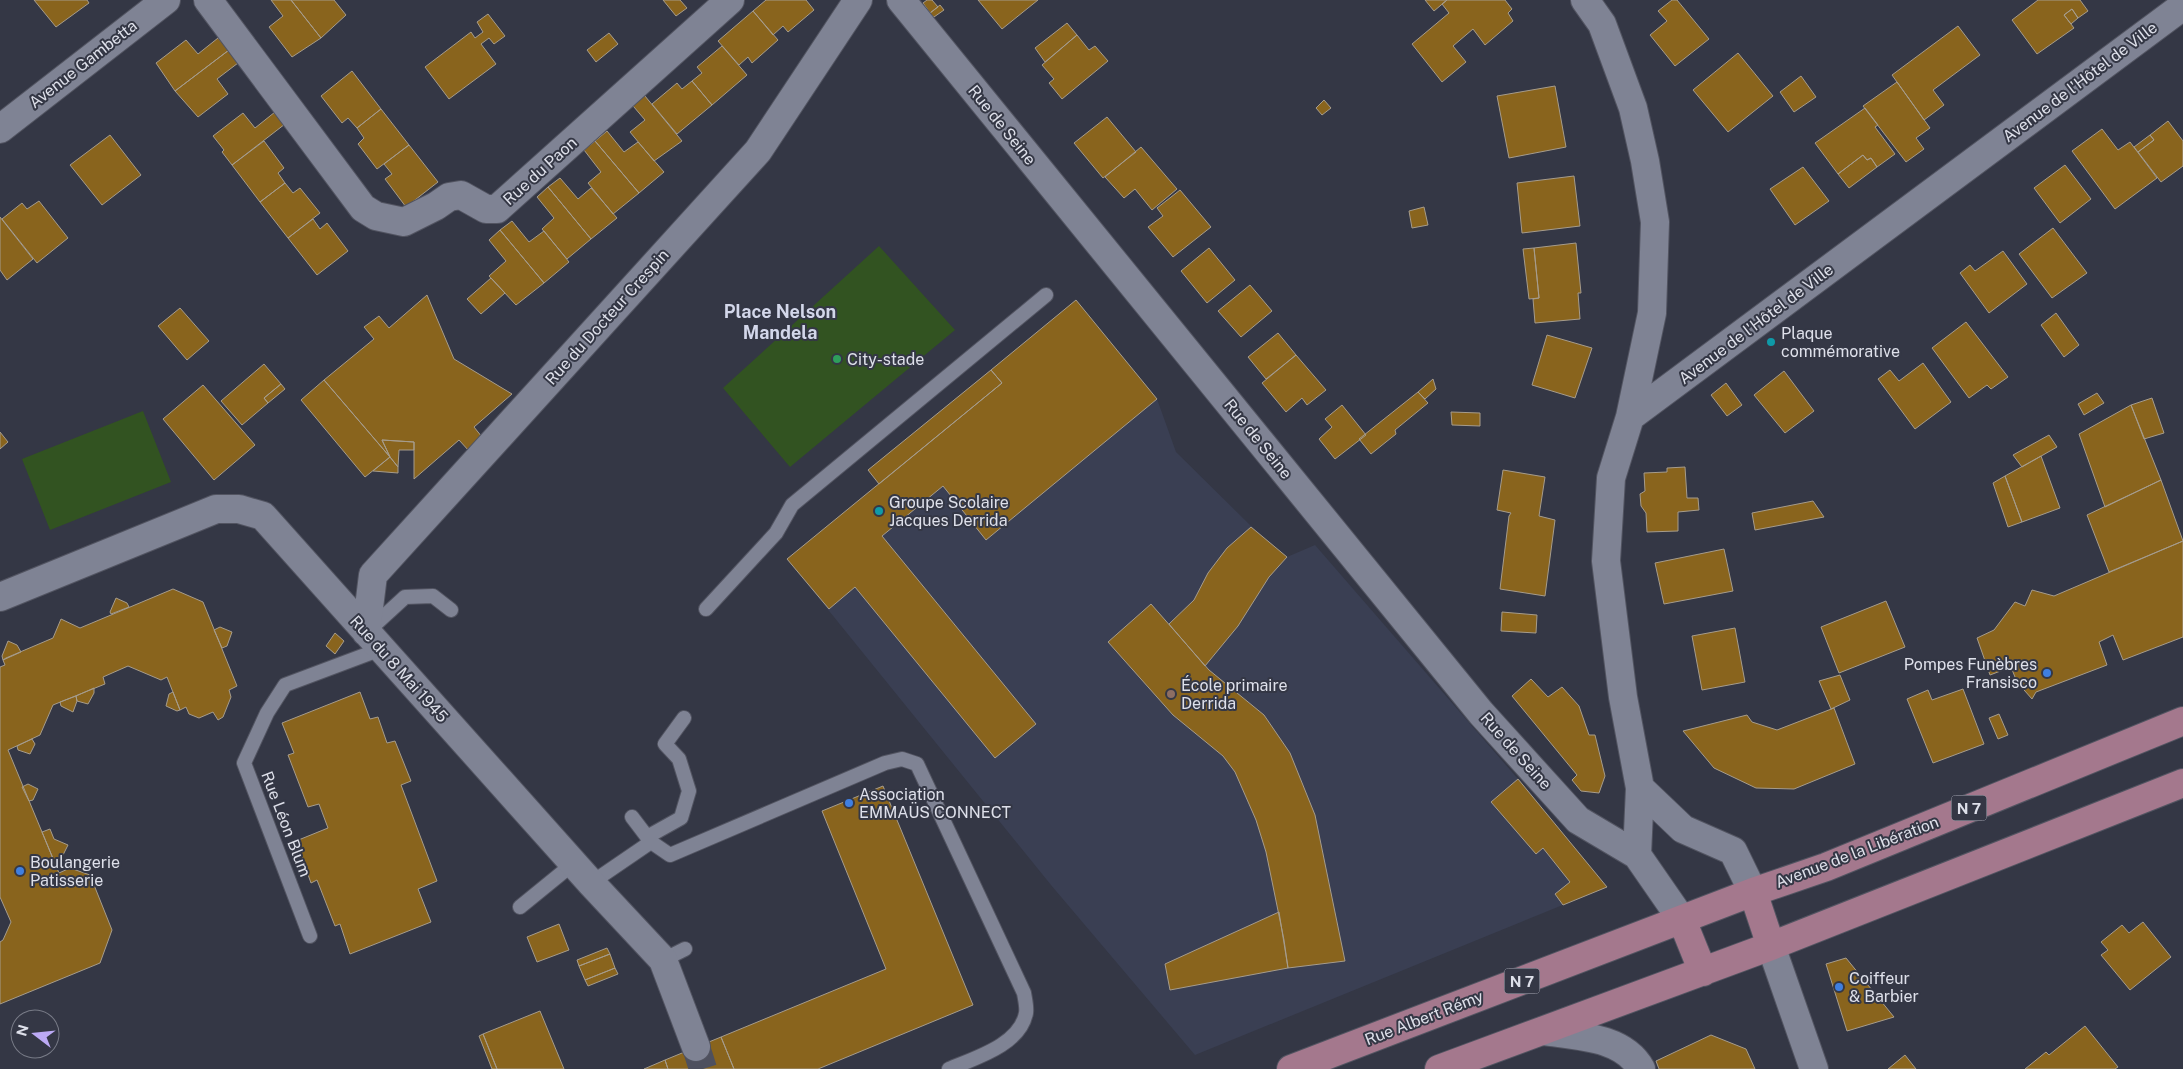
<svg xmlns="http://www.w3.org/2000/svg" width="2183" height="1069" font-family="'Public Sans',sans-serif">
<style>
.built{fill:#3a3f53}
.green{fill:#325321}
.building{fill:#89641d;stroke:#a69c8c}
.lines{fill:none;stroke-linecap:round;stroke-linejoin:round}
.street-tunnel{stroke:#4e505e;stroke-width:28;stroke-dasharray:28 14;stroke-linecap:butt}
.lane-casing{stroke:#525461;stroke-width:16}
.street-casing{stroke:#525461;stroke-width:30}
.primary-casing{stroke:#525461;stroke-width:30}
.lane{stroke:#7f8394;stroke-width:14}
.street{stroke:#7f8394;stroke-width:28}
.primary{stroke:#a4788d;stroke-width:28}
.culture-dot{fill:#0f9aa8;stroke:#343745;stroke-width:2}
.leisure-dot{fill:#2e9e5b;stroke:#343745;stroke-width:2}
.shop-dot{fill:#3f7fe0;stroke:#343745;stroke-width:2}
.education-dot{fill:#8d6e63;stroke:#343745;stroke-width:2}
.labels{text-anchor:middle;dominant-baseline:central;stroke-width:4;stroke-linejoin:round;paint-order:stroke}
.shield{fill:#343745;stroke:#abadb8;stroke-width:1}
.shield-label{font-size:15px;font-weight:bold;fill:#dee0ea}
.street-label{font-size:16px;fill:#dee0ea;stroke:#343745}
.poi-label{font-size:16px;fill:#dee0ea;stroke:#343745;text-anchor:start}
.neighbourhood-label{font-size:18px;font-weight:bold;fill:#d3d7ea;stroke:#343745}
</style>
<rect width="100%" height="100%" fill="#343745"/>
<path class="built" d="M1076,300L1157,399L1176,452L1251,526L1287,557L1315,545L1518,779L1607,887L1195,1055L1051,885L787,559L879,484L868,470Z"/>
<path class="green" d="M879,246L955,330L790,467L723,388Z
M143,411L171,482L50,530L22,459Z"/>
<path class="building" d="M34,0H87L89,3L56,27Z
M271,0H291L321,38L292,57L269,27L283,16Z
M291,0H334L346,15L321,38Z
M663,0H680L687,8L676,16Z
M766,0H806L814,10L788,32L783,26L773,35L753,11Z
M927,0H932L938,7L930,13L923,3Z
M978,0H1038L1002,29Z
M1425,0H1447L1434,11Z
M1447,0H1505L1512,9L1508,13L1513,21L1485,45L1473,29L1453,46L1466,62L1442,82L1412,44L1449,13L1442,4Z
M1672,0H1677L1709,39L1675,66L1650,35L1667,21L1658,11Z
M2038,0H2080L2088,11L2078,18L2072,9L2064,15L2074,28L2037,54L2012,20Z
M940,5L944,10L934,17L930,13Z
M2072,9L2078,18L2071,24L2064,15Z
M753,11L778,40L752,63L748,57L739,65L718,41Z
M488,14L505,36L494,44L489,38L481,44L496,64L449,99L425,67L471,32L475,38L483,32L477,22Z
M1067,23L1077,35L1045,62L1035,48Z
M1958,26L1980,55L1933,90L1944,105L1924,120L1892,75Z
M609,33L618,44L596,62L587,50Z
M1077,35L1089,50L1095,46L1108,61L1062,99L1049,83L1054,79L1042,65Z
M218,38L229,50L175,91L156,63L186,40L198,54Z
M722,46L747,75L712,105L692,81L702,73L697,67Z
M229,50L238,63L217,79L228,94L198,117L175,91Z
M1738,53L1773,96L1728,132L1693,90Z
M352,71L381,109L357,128L348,118L342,123L321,96Z
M1801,76L1816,97L1794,112L1780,92Z
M692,81L712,105L677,134L652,104L677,83L682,89Z
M1897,82L1930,128L1916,138L1924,149L1906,162L1863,106Z
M1555,86L1566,147L1509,158L1497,96Z
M640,90L682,141L654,161L630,132L645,120L628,100Z
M1324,100L1331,108L1322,115L1316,108Z
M1865,108L1878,125L1875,127L1895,154L1877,167L1871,158L1867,160L1863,155L1838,174L1815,143Z
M381,109L409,145L377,169L358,144L364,138L357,128Z
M275,112L285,124L232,165L222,152L224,150L213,136L243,113L255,128Z
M1107,117L1136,152L1103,178L1074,143Z
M2168,121L2183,141V166L2161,182L2138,152L2154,140L2150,135Z
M2102,129L2118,150L2130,142L2157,178L2115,209L2072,151Z
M607,131L624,152L638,142L664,172L639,193L595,141Z
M110,135L141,175L102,205L70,165Z
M2150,135L2154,140L2138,152L2134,147Z
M264,141L284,168L278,173L285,183L260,202L232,165Z
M595,141L639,193L613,214L588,183L601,172L584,150Z
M409,145L438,182L406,207L385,179L392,174L384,164Z
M1141,147L1177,189L1152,210L1135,189L1124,198L1105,177Z
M1863,155L1867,160L1871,158L1877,167L1849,188L1838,174Z
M2065,165L2091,199L2060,223L2034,188Z
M1803,167L1829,201L1795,225L1770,189Z
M1574,176L1580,226L1522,233L1517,183Z
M560,178L578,199L591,188L617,218L591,239L548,187Z
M285,183L293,193L300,188L320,213L288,238L260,202Z
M548,187L591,239L567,259L542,229L554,218L537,197Z
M1180,190L1211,227L1173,257L1148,227L1163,216L1157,208Z
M39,201L68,238L37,263L2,219L22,203L27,209Z
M1424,207L1428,225L1412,228L1409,211Z
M0,217L33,259L7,280L0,270Z
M313,219L320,229L327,223L348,251L317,275L288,238Z
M512,221L529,242L544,231L569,262L544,283L500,230Z
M2053,228L2087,273L2052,298L2019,254Z
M500,230L544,283L516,305L489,276L506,261L489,240Z
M1576,243L1581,293H1578L1580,319L1535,323L1533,299L1539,298L1534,248Z
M1209,248L1235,280L1207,303L1181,271Z
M1534,248L1539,298L1529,299L1523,249Z
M2003,251L2027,284L1989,313L1960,273L1970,265L1975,271Z
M491,278L505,293L481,314L467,299Z
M1250,285L1272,311L1241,337L1218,311Z
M427,295L454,359L512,394L474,427L482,437L469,451L459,440L414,479V442L382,440L390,457L324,380L374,339L364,327L379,316L389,328Z
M1076,300L1157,399L986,540L943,486L882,536L1036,724L995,758L855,587L829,609L787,559L1002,383L991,370Z
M180,308L209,341L187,360L158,326Z
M2056,313L2079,345L2064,357L2041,325Z
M1966,322L2008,377L1991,389L1987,385L1969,398L1932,348Z
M1278,333L1296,355L1266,379L1248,357Z
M1547,335L1592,348L1575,398L1532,385Z
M1296,355L1326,390L1307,405L1302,398L1286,412L1262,383Z
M1923,363L1951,402L1915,429L1878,379L1890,370L1899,381Z
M264,364L281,384L264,398L268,403L242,425L221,401Z
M991,370L1002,383L879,484L868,470Z
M1784,371L1814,411L1785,433L1754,395Z
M1433,379L1436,389L1425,399L1418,392Z
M324,380L390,457L365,477L301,400Z
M1726,383L1742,405L1727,416L1711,395Z
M281,384L285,389L268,403L264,398Z
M203,385L255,445L214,480L163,419Z
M1418,392L1428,403L1395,430L1396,434L1371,454L1359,439Z
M2097,393L2104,403L2084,415L2078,404Z
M2152,398L2164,433L2144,439L2131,405Z
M1342,405L1366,435L1335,459L1319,439L1332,427L1325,419Z
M2131,405L2161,480L2105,507L2079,434Z
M1451,412L1480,413V426L1452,425Z
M0,432L8,442L0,449Z
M2049,435L2057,447L2022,467L2013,455Z
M382,440L414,442V450H399L398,467L390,457Z
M2041,456L2060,508L2022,522L2005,476Z
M390,457L398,467V473L373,471Z
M1685,467L1687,498H1698L1699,510L1678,512V531L1647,532L1646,513L1641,506L1640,494L1645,491L1644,473L1667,472V468Z
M1503,470L1545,477L1539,516L1555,520L1545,596L1500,589L1509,516L1511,513L1497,510Z
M2005,476L2022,522L2008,527L1993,483Z
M2161,480L2183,541L2109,572L2087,515Z
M1813,501L1824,517L1755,530L1752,513Z
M1251,527L1287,557L1269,577L1238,626L1205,666L1169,624L1194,600L1208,573L1227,548Z
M2183,541V637L2123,660L2113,635L2099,642L2107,665L2036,692L2032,699L2017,682L2011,667L1990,675L1977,638L1994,630L2015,602L2025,606L2032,590L2054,596Z
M1724,549L1733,591L1664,604L1655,563Z
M173,589L203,602L237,686L229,690L231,697L223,717L218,720L213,712L199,718L189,714L186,707L180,710L167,677L161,680L128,666L103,677L105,684L53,705L40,735L8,750L59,873L70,868L90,875L112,930L100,963L0,1004V942L3,940L11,922L0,897V667L5,665L3,660L6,658L53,638L61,619L80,628Z
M116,598L127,603L129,607L111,614L110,612Z
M1886,601L1905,647L1839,673L1821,627Z
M1151,604L1209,670L1264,715L1290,753L1315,815L1345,961L1288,968L1284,940L1266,852L1256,820L1235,772L1223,756L1173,715L1108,642Z
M1502,612L1537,615L1536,633L1501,631Z
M220,627L232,632L227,646L222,648L214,630Z
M1735,628L1745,682L1702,690L1692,636Z
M335,633L344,641L335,654L326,646Z
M8,641L17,645L21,652L3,660L2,656Z
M1840,675L1850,700L1831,709L1819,681Z
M1531,679L1548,697L1562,687L1579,706L1589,735H1595L1605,776L1599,793L1581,791L1572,780L1577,775L1512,696Z
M94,688V693L88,704L77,701L76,696Z
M1963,689L1984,744L1933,763L1907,699L1928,690L1932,700Z
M173,692L180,710L177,711L166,706L169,694Z
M360,692L370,719L378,717L387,743L395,741L411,781L401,785L437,881L418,889L431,922L350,954L340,924L335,926L317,880L311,883L296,841L328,828L319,804L308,807L288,755L294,753L282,723Z
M76,696L77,701L73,712L61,706L60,702Z
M1834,708L1855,764L1794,789L1756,788L1714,768L1683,731L1747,715L1752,722L1777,730Z
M1999,714L2008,735L1998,739L1989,718Z
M32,739L35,744L30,754L18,750L17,746Z
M1518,779L1607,887L1563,905L1555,894L1570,882L1543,848L1536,854L1491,802Z
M28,784L38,789L33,800L29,801L22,787Z
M883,786L973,1005L818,1069H734L721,1037L886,969L822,811Z
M50,829L54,839L68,845L62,857L54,861L42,832Z
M1279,912L1288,968L1170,990L1165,964Z
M2143,922L2171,957L2130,990L2101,955L2108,950L2101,942L2122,925L2129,933Z
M559,924L569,950L537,962L527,937Z
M607,948L610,954L579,966L577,960Z
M610,954L615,968L585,980L579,966Z
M1846,958L1894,1017L1847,1031L1826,964Z
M615,968L618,974L588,986L585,980Z
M540,1011L564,1069H497L483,1034Z
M2085,1026L2118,1067L2115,1069H2025L2046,1052L2049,1055Z
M483,1034L497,1069H492L479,1036Z
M1711,1035L1746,1049L1755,1069H1659L1656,1061Z
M721,1037L734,1069H668L665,1060Z
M1905,1055L1916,1069H1888Z
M665,1060L668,1069H644Z"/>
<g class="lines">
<path class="street-tunnel" d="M696,1047L703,1069"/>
<g class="lane-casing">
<path id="lane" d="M706,609L776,533L792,505L1046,295
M369,630L405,597L433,596L451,610
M632,817L651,842L670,855L885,763L902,759L917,764L1024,993C1025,999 1027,1007 1026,1013C1020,1045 975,1058 949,1069
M647,837L681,818L689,791L679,759L665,744L684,718
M591,883L651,842
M520,907L574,863
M310,936L244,763L267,713L285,685L381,649
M663,960L685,949"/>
</g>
<g class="street-casing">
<path id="street" d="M208,0L363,208L376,216L404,222L436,206L449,197L461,195L486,209H497L730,0
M901,0L1481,713L1578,820L1637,855L1682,920
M1585,0L1602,24L1633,108L1645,161L1655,222L1652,313L1630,417
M0,129L166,0
M0,597L216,509H239L263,516L591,883L663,960L696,1047
M366,632L373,575L758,151L858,0
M1640,788L1683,829L1733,851L1753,892
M1637,855L1640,788L1623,697L1606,561L1611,478L1630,417L2183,6
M1771,946L1814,1069
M1543,1031C1575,1036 1623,1036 1641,1069"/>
</g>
<g class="primary-casing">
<path id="primary" d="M1753,892L1771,946
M1682,920L1703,972
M1291,1069L1753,892L1826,867L2183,721
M1439,1069L1771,946L2183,783"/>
</g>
<use href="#lane" class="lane"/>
<use href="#street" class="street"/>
<use href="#primary" class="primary"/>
</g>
<g class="culture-dot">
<circle cx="1771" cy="342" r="5"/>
<circle cx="879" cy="511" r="5"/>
</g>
<circle class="leisure-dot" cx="837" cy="359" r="5"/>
<g class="shop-dot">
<circle cx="2047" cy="673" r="5"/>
<circle cx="849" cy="803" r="5"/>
<circle cx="20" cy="871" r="5"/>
<circle cx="1839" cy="987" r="5"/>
</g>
<circle class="education-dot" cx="1171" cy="694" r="5"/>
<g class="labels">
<g class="shield">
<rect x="1951.5" y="795.5" width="35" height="25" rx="4"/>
<rect x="1504.5" y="968.5" width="35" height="25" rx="4"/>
</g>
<g class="shield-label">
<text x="1969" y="808">N 7</text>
<text x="1522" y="981">N 7</text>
</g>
<g class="street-label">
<text transform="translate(83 64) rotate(-38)">Avenue Gambetta</text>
<text transform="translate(2080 82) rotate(-37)">Avenue de l'Hôtel de Ville</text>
<text transform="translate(1002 125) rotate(51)">Rue de Seine</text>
<text transform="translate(540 171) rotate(-42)">Rue du Paon</text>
<text transform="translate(607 317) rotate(-48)">Rue du Docteur Crespin</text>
<text transform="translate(1756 324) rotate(-37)">Avenue de l'Hôtel de Ville</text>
<text transform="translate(1258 439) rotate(51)">Rue de Seine</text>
<text transform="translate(399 669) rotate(48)">Rue du 8 Mai 1945</text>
<text transform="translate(1516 751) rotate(48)">Rue de Seine</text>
<text transform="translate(286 824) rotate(69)">Rue Léon Blum</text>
<text transform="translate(1857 852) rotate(-21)">Avenue de la Libération</text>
<text transform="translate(1424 1018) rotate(-21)">Rue Albert Rémy</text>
</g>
<g class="poi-label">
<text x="1781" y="333">Plaque<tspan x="1781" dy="18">commémorative</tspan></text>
<text x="847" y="359">City-stade</text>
<text x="889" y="502">Groupe Scolaire<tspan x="889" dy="18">Jacques Derrida</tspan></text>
<text x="2037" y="664" text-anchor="end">Pompes Funèbres<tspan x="2037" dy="18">Fransisco</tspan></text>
<text x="1181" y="685">École primaire<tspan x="1181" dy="18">Derrida</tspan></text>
<text x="859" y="794">Association<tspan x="859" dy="18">EMMAÜS CONNECT</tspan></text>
<text x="30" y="862">Boulangerie<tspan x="30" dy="18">Patisserie</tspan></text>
<text x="1849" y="978">Coiffeur<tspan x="1849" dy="18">&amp; Barbier</tspan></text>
</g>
<g class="neighbourhood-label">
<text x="780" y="311">Place Nelson<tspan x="780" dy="21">Mandela</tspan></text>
</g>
</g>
<g transform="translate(35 1034) rotate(286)"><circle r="24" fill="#343745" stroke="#787b87"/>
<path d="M0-4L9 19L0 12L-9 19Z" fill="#bcaaf5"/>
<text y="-8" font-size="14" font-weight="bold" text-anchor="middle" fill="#dee0ea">N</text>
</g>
</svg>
